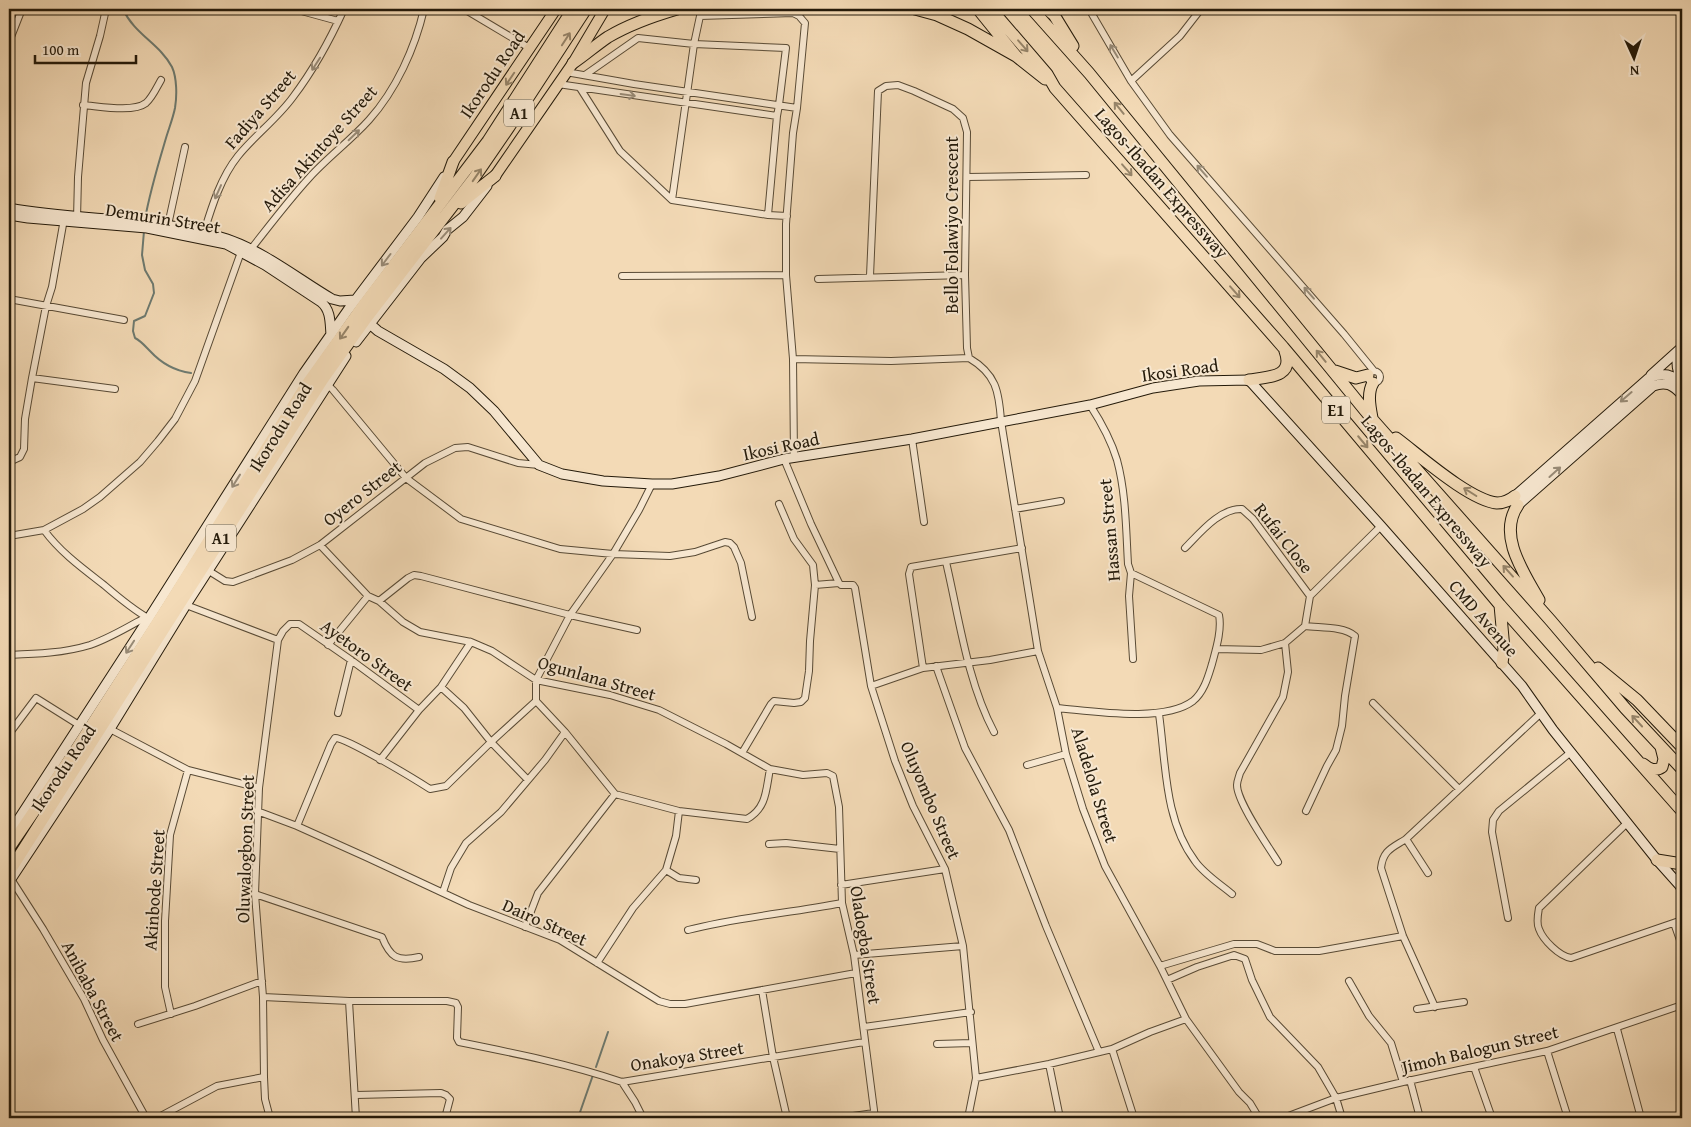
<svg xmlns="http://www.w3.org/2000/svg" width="1691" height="1127" font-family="'Gentium Book Plus',serif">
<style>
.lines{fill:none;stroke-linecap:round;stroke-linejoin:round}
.stream{stroke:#6d7a70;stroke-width:2}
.street-casing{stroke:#584a35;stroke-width:8}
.secondary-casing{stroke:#241a0a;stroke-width:11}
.primary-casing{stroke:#241a0a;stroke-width:12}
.highway-casing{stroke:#241a0a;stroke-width:13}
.street{stroke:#f7e7d0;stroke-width:6}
.secondary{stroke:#f7e7d0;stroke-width:9}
.primary{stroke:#f3dab6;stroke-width:10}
.highway{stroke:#f3dab6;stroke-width:11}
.oneway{stroke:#968469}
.oneway2{stroke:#988b77}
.labels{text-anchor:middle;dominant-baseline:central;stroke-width:4;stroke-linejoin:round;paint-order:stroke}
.shield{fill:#f7e7d0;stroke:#635845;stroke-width:1}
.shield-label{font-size:16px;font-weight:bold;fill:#241a0a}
.street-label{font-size:18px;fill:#241a0a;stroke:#f7e7d0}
</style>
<rect width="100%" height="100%" fill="#f3dab6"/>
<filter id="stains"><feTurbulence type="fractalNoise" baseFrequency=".004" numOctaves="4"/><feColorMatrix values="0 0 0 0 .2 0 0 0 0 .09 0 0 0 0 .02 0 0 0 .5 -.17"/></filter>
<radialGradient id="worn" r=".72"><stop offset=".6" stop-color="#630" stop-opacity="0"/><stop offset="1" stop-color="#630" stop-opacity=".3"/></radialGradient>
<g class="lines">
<path class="stream" d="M123,9C134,34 160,44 172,67C177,78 177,96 175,108C173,118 169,128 166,138C158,165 150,191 145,219
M144,231L142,255L145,270L153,284L154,293L145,316L134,321L133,331L135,338C141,341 145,346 150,351C161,363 176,371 191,373
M596,1067L608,1032
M578,1118L593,1075"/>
<g class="street-casing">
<path id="street" d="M294,9L338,21
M464,9L531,49
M701,9L700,16L793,13L799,16L805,23L797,108L793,133L786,224V275L793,359L794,457
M1089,9L1131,81L1170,135L1344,334L1374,371
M700,16L694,44L786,48L779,105L777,116L768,215
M9,42L22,9
M566,72L634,84L797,108
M585,75L638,38L694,44L672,200
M1131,81L1180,36L1201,9
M558,84L777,116
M580,88L620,151L672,200L768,215L787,216
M83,105C98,106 133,113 146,103C152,98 157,87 161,80
M967,177L1086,175
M77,219L78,177L86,83L100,36L106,9
M168,225L185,147
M204,232C212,206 221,177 238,156C255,135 277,119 293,97C315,68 329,42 344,9
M251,249C270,225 288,201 309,178C327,158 350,141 369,120C396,90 415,48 424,9
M622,276L786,275
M870,276L878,91L886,86L898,85L914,91L953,109L963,118L967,132L965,275L967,348L969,358C996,374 999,391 1001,421L1038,651L1057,708L1066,754L1083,809L1105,866L1160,966L1186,1019L1239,1092L1250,1103L1259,1118
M818,279L965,275
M9,299L124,320
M793,359L891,361L969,358
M1368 377a6 6 0 1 1 12 0a6 6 0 1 1-12 0Z
M32,378L115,389
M327,384L333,390L406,478L461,519L560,549L613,554L670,556L695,552L725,542L730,543L734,547L741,563L752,617
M1090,405C1101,422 1111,440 1117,460C1126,493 1126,530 1128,564L1131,573L1129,596L1133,659
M912,439L924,522
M784,459L811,524L839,583L841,585H853L855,588L871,686L895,761L913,806L945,869L963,946L976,1078L968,1118
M9,462L20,457L24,449L25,419L32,378L46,306L52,287L64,219
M652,484L639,510L613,554L570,615L536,680V701L565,732L615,794L679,811L747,819C767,808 766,789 770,769
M1015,509L1061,501
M44,530C60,552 82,568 104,585C118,597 132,609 148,618
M9,536L44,530L83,509L100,497L140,462L158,441L175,419L195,381L241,252
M320,545L368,596L379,601L403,622L420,632L471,642L492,651L536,680L610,695L659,710L726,744L770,769L803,775L827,773L833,776L839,807L842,903L854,955L875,1118
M1185,548C1200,533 1220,508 1242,509L1253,519L1310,596
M946,562C959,617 967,681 994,732
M209,571L225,581L233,582L292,560L320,545L425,463L455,448L468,447L518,463L539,465
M815,585L839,583
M1310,596L1381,526
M379,601L408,578L414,575L421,576L570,615L637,630
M186,605L278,640
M1305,626C1320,628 1343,626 1355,636L1345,696L1342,726L1336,750L1327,766L1306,811
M328,645L368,596
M1216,649L1261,650L1285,643L1305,626L1310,596
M9,655C36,654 64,653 90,645C110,638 128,627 146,617
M936,666L965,748L1009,830L1046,926L1099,1052
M923,668L909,574L911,567L1022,548
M871,686L923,668L990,660L1038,651
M441,687L464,708L491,742L528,780
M1373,703L1459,789
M1057,708C1092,711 1164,723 1193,701C1204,692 1208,677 1212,664C1216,649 1222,630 1219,615L1131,573
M338,713L351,660
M1159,714C1166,763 1164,820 1195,861C1204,874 1220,884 1232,894
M110,729L188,770L259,788
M9,734L36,698L79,725
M742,753L771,704L774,701L794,703L801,702L805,698L809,671L810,641L815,585L813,565L794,539L779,504
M380,760L419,710L441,687L471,642
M1027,765L1066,754
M257,811L297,826L366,857L469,905L560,940L659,1001L670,1004H685L856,973
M1628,822L1539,908C1538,914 1536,923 1539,929C1543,940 1559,956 1571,958L1682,920
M297,826L331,744L335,738C347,738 416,780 430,789L446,786L491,742L536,701
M1406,839L1428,873
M769,844L786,843L840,849
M1278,862C1268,846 1237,802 1237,785C1237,781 1239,777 1240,773L1283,697L1288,672L1285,643
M666,870L679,878L696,880
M11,879L43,929L84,999L103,1040L146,1118
M841,885L945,869
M443,892L451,868L466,843L501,812L545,760L565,732
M255,894L382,937C390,957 397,962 419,957
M1508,918L1492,832L1493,820L1499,811L1571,752
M1674,923L1682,946
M525,927L538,893L615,794
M688,930C738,917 791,913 842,903
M854,955L963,946
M597,963L633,908L666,870L676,836L679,811
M1160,966L1234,944H1257L1275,951H1319L1403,936
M1167,980L1197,967L1234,955L1245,959L1252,980L1270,1017L1318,1067L1336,1098L1342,1118
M1349,981L1369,1016L1391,1043L1403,1082
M762,990L773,1057L787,1118
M263,997L349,1001H447L456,1003L458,1007L457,1038L459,1042C514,1053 569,1064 622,1082L864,1042
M349,1001L356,1118
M1435,1007L1403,936L1381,868C1383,850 1392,848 1406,839L1541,713
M1417,1009L1464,1002
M171,1014L165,987V921L170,835L188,770
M138,1024L195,1006L262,981
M864,1027L971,1012
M1617,1029L1641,1118
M937,1044L972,1043
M1112,1049L1134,1118
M1547,1051L1568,1118
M1049,1064L1060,1118
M1474,1067L1492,1118
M976,1078L1049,1064L1112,1049L1150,1032L1186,1019
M1410,1080L1420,1118
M622,1082L635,1102L643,1118
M356,1095L441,1093L446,1095L450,1099L445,1118
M157,1118L217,1086L264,1077
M270,1118L265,1099L264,1077L263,997L255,894L259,788L278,640L283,631L290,624H299L351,660L419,710
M839,1118L874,1113
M1283,1118L1336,1098L1403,1082L1547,1051L1682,1005"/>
</g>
<g class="secondary-casing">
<path id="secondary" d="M9,208C81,222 155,215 227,239C265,252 298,279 332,299L340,301L355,300
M9,215L28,218L147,228L226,244L265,265L321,302C331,310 330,323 331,335
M370,324L378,331L444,369L470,388L494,411L539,465L562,474L603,481L652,484H672L719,476L784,459L912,439L1090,405L1153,388L1199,381L1249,380L1381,526L1522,686L1553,730L1657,860L1682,888
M356,342L421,258L443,237L447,230L463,217L487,186
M1679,352C1676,361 1676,370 1682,378
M1651,375L1682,347
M1515,496L1649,378C1661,372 1672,374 1682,383
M1518,505L1653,386C1666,381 1673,385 1682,395
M9,834L149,618L304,373L348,310L418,217L444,177
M9,882L110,729L186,605L346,356"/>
</g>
<g class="primary-casing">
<path id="primary" d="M453,162L556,9
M495,176L573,63L605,9"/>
</g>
<g class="highway-casing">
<path id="highway" d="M915,9L937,15L968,29L1016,56
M978,9L1016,56L1045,79
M991,9L1047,74L1055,88L1283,347L1500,605L1682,811
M1032,9L1089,73L1372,419L1551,621L1625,708L1682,769
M1047,9L1054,15L1073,46
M573,63C585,55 596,45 608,37C630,24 653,16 677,9
M440,198L453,162
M461,203L495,176
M1335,371L1356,378L1368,375
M1249,380C1267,377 1295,378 1285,351
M1372,418C1370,407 1367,393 1373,383
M1396,438C1419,455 1469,500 1497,503C1504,503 1509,501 1515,496
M1518,505C1497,535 1524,573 1539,600
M1500,605L1504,649L1502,663
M1598,668L1637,700L1682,747
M1643,764C1649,769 1655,772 1662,767L1664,759L1661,747
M9,848L75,751L166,609L305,387L365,303L488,141L573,9
M1657,860L1682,864
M9,872L323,379L365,320L474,178L509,127L586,9
M1682,888V881"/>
</g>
<use href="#street" class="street"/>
<use href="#secondary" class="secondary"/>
<use href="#primary" class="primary"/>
<use href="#highway" class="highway"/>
</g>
<defs><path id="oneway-shaft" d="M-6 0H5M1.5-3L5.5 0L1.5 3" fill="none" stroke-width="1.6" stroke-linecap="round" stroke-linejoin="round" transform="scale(1.25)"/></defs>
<g class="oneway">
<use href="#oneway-shaft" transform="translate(566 39) rotate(-57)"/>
<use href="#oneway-shaft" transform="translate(1023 46) rotate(49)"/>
<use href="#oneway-shaft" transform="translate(510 79) rotate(124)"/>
<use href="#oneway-shaft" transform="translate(1119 108) rotate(-129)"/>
<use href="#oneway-shaft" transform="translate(1127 170) rotate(49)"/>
<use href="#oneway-shaft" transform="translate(477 175) rotate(-55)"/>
<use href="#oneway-shaft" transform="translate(1235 292) rotate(49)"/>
<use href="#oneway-shaft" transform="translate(344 333) rotate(125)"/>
<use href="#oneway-shaft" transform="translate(1321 356) rotate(-129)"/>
<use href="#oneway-shaft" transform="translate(1363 442) rotate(50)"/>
<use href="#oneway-shaft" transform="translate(1470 492) rotate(-148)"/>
<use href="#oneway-shaft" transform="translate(1508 571) rotate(-132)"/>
<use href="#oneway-shaft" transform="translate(1637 721) rotate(-133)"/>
</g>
<g class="oneway2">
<use href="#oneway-shaft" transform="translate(1114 51) rotate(-121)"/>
<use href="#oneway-shaft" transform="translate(316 64) rotate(123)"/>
<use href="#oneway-shaft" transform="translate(628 95) rotate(8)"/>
<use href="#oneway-shaft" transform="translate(354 135) rotate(-44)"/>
<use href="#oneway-shaft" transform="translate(1202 171) rotate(-131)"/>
<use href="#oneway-shaft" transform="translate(218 192) rotate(114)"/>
<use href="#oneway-shaft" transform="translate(446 233) rotate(-48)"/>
<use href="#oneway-shaft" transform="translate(386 260) rotate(127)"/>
<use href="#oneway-shaft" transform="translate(1309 293) rotate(-131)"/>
<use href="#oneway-shaft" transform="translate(1626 397) rotate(139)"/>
<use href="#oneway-shaft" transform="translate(1555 472) rotate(-42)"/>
<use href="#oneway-shaft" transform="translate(236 481) rotate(122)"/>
<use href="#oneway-shaft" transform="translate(130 647) rotate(123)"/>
</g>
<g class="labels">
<g class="shield">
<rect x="504" y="99.5" width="30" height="27" rx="4"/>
<rect x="1322" y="396.5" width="28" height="27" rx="4"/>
<rect x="206" y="524.5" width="30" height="27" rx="4"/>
</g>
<g class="shield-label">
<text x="519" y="113">A1</text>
<text x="1336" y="410">E1</text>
<text x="221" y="538">A1</text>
</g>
<g class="street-label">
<text transform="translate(492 74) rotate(-56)">Ikorodu Road</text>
<text transform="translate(260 109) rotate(-49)">Fadiya Street</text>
<text transform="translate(319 148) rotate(-48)">Adisa Akintoye Street</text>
<text transform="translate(1162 183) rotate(49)">Lagos-Ibadan Expressway</text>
<text transform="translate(163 218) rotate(9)">Demurin Street</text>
<text transform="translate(951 225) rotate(-90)">Bello Folawiyo Crescent</text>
<text transform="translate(1180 370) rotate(-8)">Ikosi Road</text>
<text transform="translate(280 427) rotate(-58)">Ikorodu Road</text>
<text transform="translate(781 446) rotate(-12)">Ikosi Road</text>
<text transform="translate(1427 491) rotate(50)">Lagos-Ibadan Expressway</text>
<text transform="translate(362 493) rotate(-38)">Oyero Street</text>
<text transform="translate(1109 530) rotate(-95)">Hassan Street</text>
<text transform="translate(1284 538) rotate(52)">Rufai Close</text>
<text transform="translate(1484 618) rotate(49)">CMD Avenue</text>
<text transform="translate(367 655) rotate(36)">Ayetoro Street</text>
<text transform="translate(597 678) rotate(16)">Ogunlana Street</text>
<text transform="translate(63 768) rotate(-56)">Ikorodu Road</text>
<text transform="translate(1095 785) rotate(73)">Aladelola Street</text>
<text transform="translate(931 800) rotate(67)">Oluyombo Street</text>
<text transform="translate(245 849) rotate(-88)">Oluwalogbon Street</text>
<text transform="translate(154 890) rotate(-86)">Akinbode Street</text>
<text transform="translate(545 922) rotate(24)">Dairo Street</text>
<text transform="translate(866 945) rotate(81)">Oladogba Street</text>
<text transform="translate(93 991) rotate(62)">Anibaba Street</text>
<text transform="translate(1480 1049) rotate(-13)">Jimoh Balogun Street</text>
<text transform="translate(687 1056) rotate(-9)">Onakoya Street</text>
</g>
</g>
<rect width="1691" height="1127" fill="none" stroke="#f3dab6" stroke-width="30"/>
<rect x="10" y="10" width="1671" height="1107" fill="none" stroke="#241a0a" stroke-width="2.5"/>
<rect x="15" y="15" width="1661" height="1097" fill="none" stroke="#241a0a"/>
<g transform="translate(1634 58) rotate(177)" stroke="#f7e7d0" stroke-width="4" paint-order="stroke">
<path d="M0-4L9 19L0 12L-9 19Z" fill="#241a0a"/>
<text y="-8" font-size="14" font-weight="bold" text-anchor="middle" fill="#241a0a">N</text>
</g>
<path d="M35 55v8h101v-8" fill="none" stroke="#241a0a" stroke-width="2.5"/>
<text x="42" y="55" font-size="15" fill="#241a0a" stroke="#f7e7d0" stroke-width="4" paint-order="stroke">100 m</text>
<rect width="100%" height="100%" filter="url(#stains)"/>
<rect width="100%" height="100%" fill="url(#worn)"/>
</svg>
